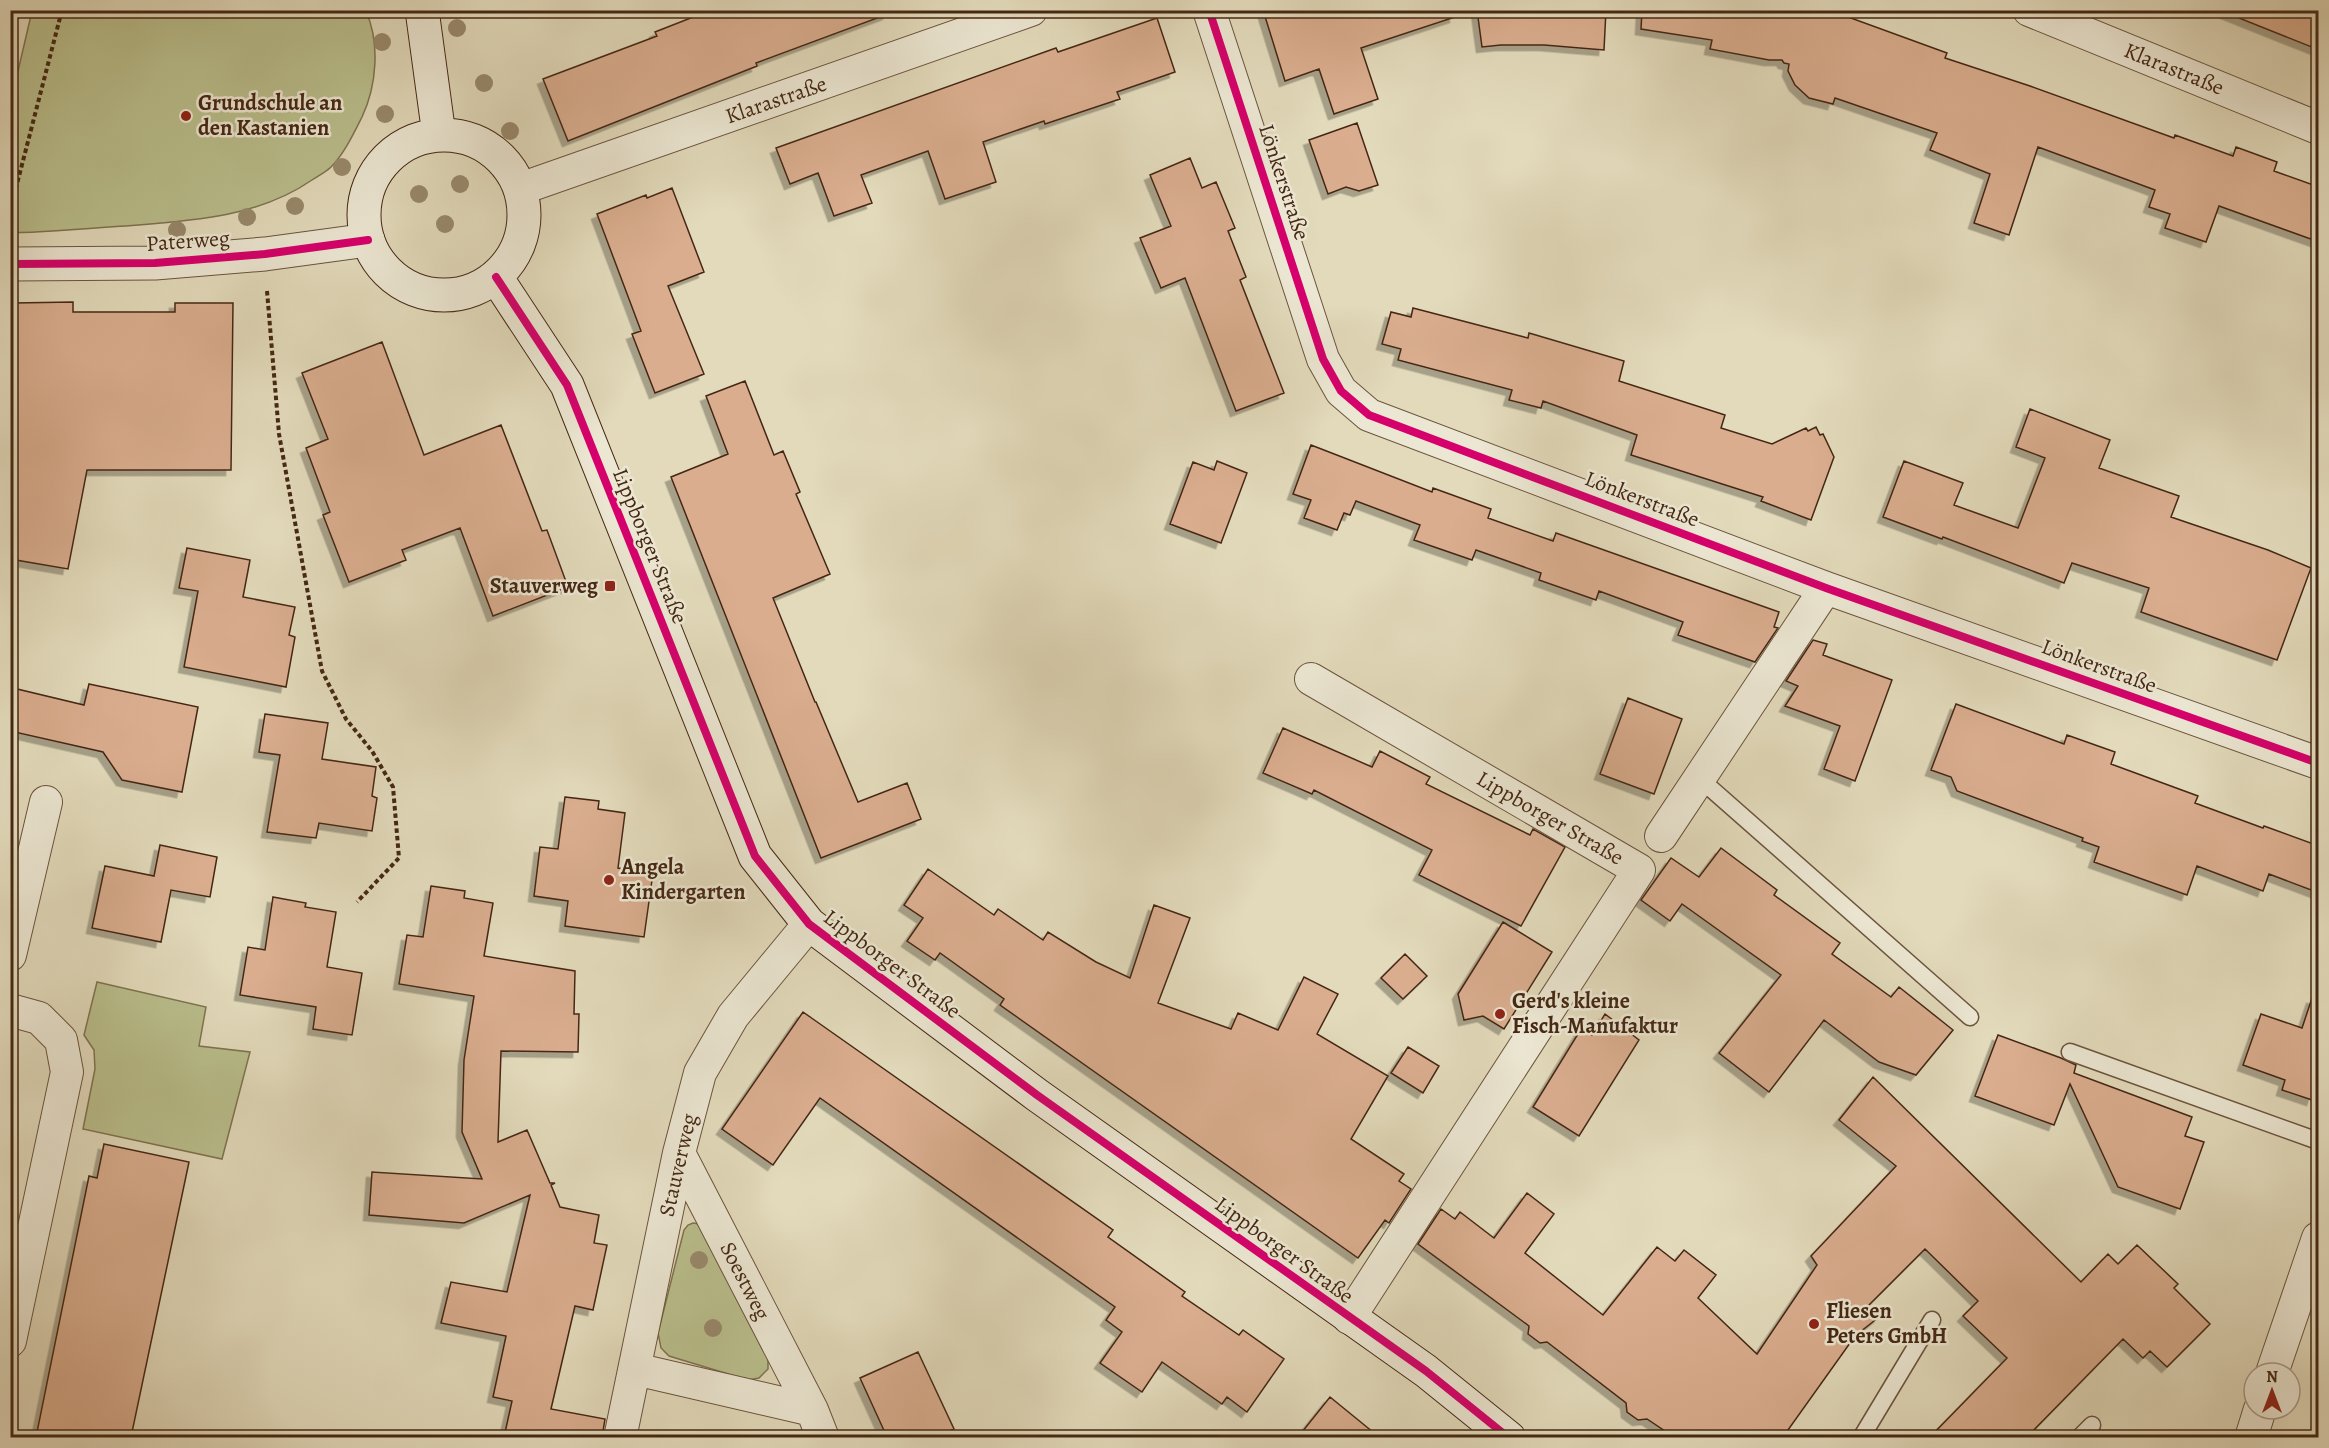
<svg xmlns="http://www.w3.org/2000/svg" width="2329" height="1448" font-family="Alegreya,serif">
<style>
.green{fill:#b9be8c;stroke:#7f7350;stroke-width:1.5}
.building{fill:#d9ad8e;stroke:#452814;stroke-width:1.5;filter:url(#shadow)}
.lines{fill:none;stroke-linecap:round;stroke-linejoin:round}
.service-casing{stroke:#6c543e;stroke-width:19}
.minor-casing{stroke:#6c543e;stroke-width:34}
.tertiary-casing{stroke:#6c543e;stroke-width:35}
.secondary-casing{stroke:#452814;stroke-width:35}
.path{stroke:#452814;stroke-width:4;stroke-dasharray:4.5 3;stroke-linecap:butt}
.service{stroke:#ece7d3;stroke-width:16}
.minor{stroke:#ece7d3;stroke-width:32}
.tertiary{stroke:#ece7d3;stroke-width:33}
.secondary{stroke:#ece7d3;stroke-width:33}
.cycleway-casing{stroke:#ece7d3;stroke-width:11}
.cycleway{stroke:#d6006c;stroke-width:8}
.tree{fill:#98896c}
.poi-dot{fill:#8f2418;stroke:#ece7d3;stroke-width:2}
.labels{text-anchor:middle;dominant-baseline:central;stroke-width:5;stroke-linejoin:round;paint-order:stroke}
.street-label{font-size:22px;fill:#452814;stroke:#ece7d3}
.poi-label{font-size:22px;font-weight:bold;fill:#452814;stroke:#ece7d3;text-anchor:start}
</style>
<defs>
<filter id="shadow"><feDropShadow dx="-5.5" dy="5.5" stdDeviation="0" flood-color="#0004"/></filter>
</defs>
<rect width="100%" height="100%" fill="#e2dabb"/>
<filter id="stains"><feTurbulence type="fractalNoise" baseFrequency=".00333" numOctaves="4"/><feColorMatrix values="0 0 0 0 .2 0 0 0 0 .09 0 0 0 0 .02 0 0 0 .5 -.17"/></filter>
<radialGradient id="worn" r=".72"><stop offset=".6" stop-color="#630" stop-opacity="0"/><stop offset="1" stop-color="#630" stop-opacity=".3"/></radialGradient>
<path class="green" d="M32,11H366C380,43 377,85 362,117C354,133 344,154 331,167C326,172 318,176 312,180C257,218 189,221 124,226C86,229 49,232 11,233V101Z
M97,982L206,1007L199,1046L250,1052L222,1159L83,1129L95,1069L94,1050L84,1035Z
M693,1223L699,1224L768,1356V1369L759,1378L748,1380L669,1356L661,1348L658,1333L684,1230L688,1225Z"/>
<path class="building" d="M711,10H888V14L756,63L757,66L568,141L543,79L657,36L655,32Z
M1263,10H1454L1455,17L1361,48L1378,99L1334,114L1319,69L1285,81Z
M1477,10H1606L1604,50L1544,45H1501L1482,47Z
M1642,10H1829L1947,53L1945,58L2030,86L2174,138L2175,135L2233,156L2236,147L2277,162L2274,171L2319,187V242L2219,206L2206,242L2165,228L2170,214L2149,207L2155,190L2038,147L2009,235L1974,223L1990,174L1930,150L1937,133L1835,98L1833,104L1809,98L1795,85L1788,71L1789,64L1784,63L1782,60H1769L1710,49L1712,40L1641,29Z
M2224,10H2319V50L2224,12Z
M1157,18L1175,72L1117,92L1120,99L1045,124L1044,121L983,142L996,182L945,199L928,151L861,175L872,203L834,216L818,173L790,184L776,148L1056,48L1058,52Z
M1357,123L1378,185L1359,191L1346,187L1328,194L1309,140Z
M1190,158L1202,188L1216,182L1235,228L1228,231L1246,277L1240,280L1284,393L1236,411L1185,278L1161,288L1140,238L1171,226L1150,175Z
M672,188L704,272L668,286L704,374L655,393L632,334L641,331L597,214L646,195L647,198Z
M73,302V312H175V303H233L231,470H87L68,569L10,559V507L16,508L14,303Z
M1413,308L1528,338L1529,333L1624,361L1619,381L1725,415L1721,428L1772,444L1806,428L1808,431L1816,427L1820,435L1823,434L1834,457L1811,520L1761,501L1763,497L1631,455L1637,435L1543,401L1541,408L1509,400L1512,390L1398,360L1401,349L1382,344L1391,312L1411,317Z
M382,342L424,455L501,425L542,531L547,530L568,587L493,616L460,528L402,550L406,560L349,582L323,515L330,512L306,448L328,439L302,373Z
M745,381L774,455L783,451L800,492L796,494L830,574L773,598L815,702H816L858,802L907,783L921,819L821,858L671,477L728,454L706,396Z
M2030,409L2110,440L2099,468L2179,496L2171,517L2268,550L2311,568L2277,660L2141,612L2149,588L2072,563L2064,583L1943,537L1942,539L1883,517L1904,461L1963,483L1954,505L2018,528L2045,458L2016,447Z
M1311,445L1432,492L1433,488L1491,509L1488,518L1553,541L1556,533L1779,612L1774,627L1778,628L1755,662L1678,635L1683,622L1599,591L1596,600L1539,580L1541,573L1476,550L1472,560L1414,540L1420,525L1356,501L1350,515L1344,513L1337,530L1304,518L1311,500L1293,494Z
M1217,461L1247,473L1221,543L1170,524L1193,462L1214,470Z
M187,548L250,560L243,597L295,607L289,635L295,637L286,687L184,667L198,591L179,588Z
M1813,640L1827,644L1823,655L1892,680L1855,781L1824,769L1840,726L1785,706L1798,686L1786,681Z
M89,684L198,707L182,792L122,780L103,752L10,731V714L17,689L84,705Z
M1628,698L1682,719L1654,794L1600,774Z
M1956,704L2064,744L2067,735L2115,752L2111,764L2198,796L2195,803L2263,828L2264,826L2319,846V893L2269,874L2263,891L2197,866L2187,895L2094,862L2099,847L2082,841L2083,838L1957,791L1951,777L1931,770Z
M265,714L328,723L322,759L376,767L372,796L377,798L372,831L319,823L316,838L267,832L280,755L259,752Z
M1283,728L1372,767L1380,751L1430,777L1426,784L1530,835L1533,829L1565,847L1521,926L1419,875L1432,850L1314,790L1312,794L1263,773Z
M565,797L599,801L598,809L625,813L618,868L653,873L644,937L565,926L568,901L534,896L540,847L558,849Z
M160,845L217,857L210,897L171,890L161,942L92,928L105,866L154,876Z
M1721,848L1777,890L1774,895L1840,943L1832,954L1891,997L1899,987L1953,1030L1916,1075L1879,1062L1824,1020L1769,1092L1719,1053L1781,975L1682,904L1670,921L1641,900L1671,858L1699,877Z
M928,869L994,915L998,909L1043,940L1048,932L1096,962L1130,978L1154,905L1190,918L1158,1003L1231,1029L1238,1013L1278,1030L1304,977L1338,994L1317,1034L1388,1076L1351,1139L1404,1174L1399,1181L1411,1189L1389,1223L1385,1220L1358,1258L1000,1005L1004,999L940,953L935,960L907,941L923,918L904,905Z
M431,886L465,891L464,898L493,903L484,956L575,971L574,1014H579L578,1052L501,1051L498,1142L527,1130L550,1183H555L551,1185L560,1207L599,1215L594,1243L607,1245L593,1310L575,1306L551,1409L605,1419L602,1437H504L512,1401L493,1397L506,1336L441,1323L451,1282L507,1292L530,1195L464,1223L369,1215L372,1172L482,1179L462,1132L464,1060L474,996L399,984L407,935L423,937Z
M273,897L306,903L305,907L336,912L327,967L362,973L352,1035L313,1029L316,1007L240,995L248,947L265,950Z
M1503,922L1552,952L1504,1029L1483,1016L1464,1020L1458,994Z
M1405,954L1427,976L1403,999L1381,978Z
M2312,998L2319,999V1091L2315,1090L2312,1100L2282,1090L2285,1080L2243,1065L2261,1014L2302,1028Z
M803,1012L1113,1230L1108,1237L1185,1292L1182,1296L1239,1335L1243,1330L1284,1359L1247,1412L1227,1397L1222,1404L1162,1362L1142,1392L1100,1363L1122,1332L1106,1320L1115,1307L820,1098L773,1165L722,1129Z
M1605,1014L1639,1040L1579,1136L1533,1107L1581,1029L1592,1035Z
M1998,1035L2061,1058L2076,1065L2074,1073L2192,1117L2185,1136L2204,1142L2180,1209L2118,1187L2070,1084L2054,1125L1975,1096Z
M1408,1047L1439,1066L1423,1093L1391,1073Z
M1873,1077L2081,1282L2108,1254L2118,1264L2137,1245L2178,1284L2174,1288L2210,1324L2167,1367L2150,1351L2143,1358L2123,1339L2027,1437H1930L2007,1358L1963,1316L1978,1301L1925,1249L1868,1306L1879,1317L1855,1336L1783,1437H1674L1647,1419L1638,1420L1627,1412L1626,1403L1547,1342L1540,1343L1528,1334L1529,1326L1418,1244L1441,1209L1455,1219L1460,1212L1494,1238L1527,1193L1554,1214L1525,1253L1603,1315L1657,1247L1675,1261L1684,1250L1716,1275L1698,1298L1757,1354L1817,1265L1811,1256L1896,1166L1839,1120Z
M104,1144L189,1162L131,1437H36L89,1176L97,1178Z
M918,1352L954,1429L936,1437H887L860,1378Z
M1330,1397L1379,1437H1298Z"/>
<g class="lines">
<g class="service-casing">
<path id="service" d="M1699,778L1970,1017
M2070,1052L2318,1141
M1861,1438L1932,1320
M2079,1438L2092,1425"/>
</g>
<g class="minor-casing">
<path id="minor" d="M1209,10L1323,359L1341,391L1369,415L1826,588L2318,763
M2029,10L2318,128
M520,189L1031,10
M1311,679L1639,870L1349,1318
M1661,836L1826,588
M10,955L46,802
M10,1010L39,1018L61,1040L67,1072L10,1341
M679,1153L812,1410L823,1438
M635,1369L812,1410
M2272,1373L2318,1238
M620,1438L679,1153L700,1073L733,1016L809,924
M2251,1438L2260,1409"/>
</g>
<g class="tertiary-casing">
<path id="tertiary" d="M10,264L155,263L265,254L368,240"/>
</g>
<g class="secondary-casing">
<path id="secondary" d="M422,10L439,135
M364 215a80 80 0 1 1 160 0a80 80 0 1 1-160 0Z
M496,277L567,385L755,856L809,924L1037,1095L1426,1371L1509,1438"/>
</g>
<path class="path" d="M10,211L62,10
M267,291L279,434L322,671L346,719L372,751L393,787L399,858L357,902"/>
<use href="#service" class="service"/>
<use href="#minor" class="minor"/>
<use href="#tertiary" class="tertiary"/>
<use href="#secondary" class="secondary"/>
<g class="cycleway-casing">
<path id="cycleway" d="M1209,10L1323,359L1341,391L1369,415L1826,588L2318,763
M10,264L155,263L265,254L368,240
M496,277L567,385L755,856L809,924L1037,1095L1426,1371L1509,1438"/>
</g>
<use href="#cycleway" class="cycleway"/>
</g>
<g class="tree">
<circle cx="457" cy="28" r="9"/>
<circle cx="382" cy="42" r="9"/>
<circle cx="484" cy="83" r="9"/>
<circle cx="385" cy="114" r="9"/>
<circle cx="510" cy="131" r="9"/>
<circle cx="342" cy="167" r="9"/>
<circle cx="460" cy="184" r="9"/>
<circle cx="419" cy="194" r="9"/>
<circle cx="295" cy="206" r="9"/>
<circle cx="247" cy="217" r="9"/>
<circle cx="445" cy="224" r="9"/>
<circle cx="177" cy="230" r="9"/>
<circle cx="699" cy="1260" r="9"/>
<circle cx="713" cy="1328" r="9"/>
</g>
<g class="poi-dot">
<circle cx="186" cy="116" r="6"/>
<rect x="604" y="580" width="12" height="12" rx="3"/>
<circle cx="609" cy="880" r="6"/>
<circle cx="1500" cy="1014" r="6"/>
<circle cx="1814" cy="1324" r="6"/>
</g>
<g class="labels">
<g class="street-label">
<text transform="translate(2174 69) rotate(22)">Klarastraße</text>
<text transform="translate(776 100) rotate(-19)">Klarastraße</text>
<text transform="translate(1284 182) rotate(72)">Lönkerstraße</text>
<text transform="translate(188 241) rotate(-4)">Paterweg</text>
<text transform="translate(1642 499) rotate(21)">Lönkerstraße</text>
<text transform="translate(650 546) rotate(68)">Lippborger Straße</text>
<text transform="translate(2099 666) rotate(20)">Lönkerstraße</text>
<text transform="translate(1550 818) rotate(30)">Lippborger Straße</text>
<text transform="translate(892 964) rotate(37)">Lippborger Straße</text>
<text transform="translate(678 1165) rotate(-77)">Stauverweg</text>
<text transform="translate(1284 1250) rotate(36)">Lippborger Straße</text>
<text transform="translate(745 1281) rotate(63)">Soestweg</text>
</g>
<g class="poi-label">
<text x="198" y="103">Grundschule an<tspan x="198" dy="25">den Kastanien</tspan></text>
<text x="598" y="586" text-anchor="end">Stauverweg</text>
<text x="621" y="867">Angela<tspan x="621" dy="25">Kindergarten</tspan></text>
<text x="1512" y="1001">Gerd's kleine<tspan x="1512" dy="25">Fisch-Manufaktur</tspan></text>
<text x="1826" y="1311">Fliesen<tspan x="1826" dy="25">Peters GmbH</tspan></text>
</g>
</g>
<rect width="2329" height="1448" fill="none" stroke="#e2dabb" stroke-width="36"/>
<rect x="12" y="12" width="2305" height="1424" fill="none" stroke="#452814" stroke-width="3"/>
<rect x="18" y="18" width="2293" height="1412" fill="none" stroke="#452814" stroke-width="1.5"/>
<g transform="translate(2272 1391)"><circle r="28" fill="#ece7d3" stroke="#a99b87" stroke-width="1.5"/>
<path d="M0-4.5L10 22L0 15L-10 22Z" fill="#8f2418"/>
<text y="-9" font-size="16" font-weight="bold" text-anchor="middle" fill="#452814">N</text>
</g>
<rect width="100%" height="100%" filter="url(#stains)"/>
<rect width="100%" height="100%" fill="url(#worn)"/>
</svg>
